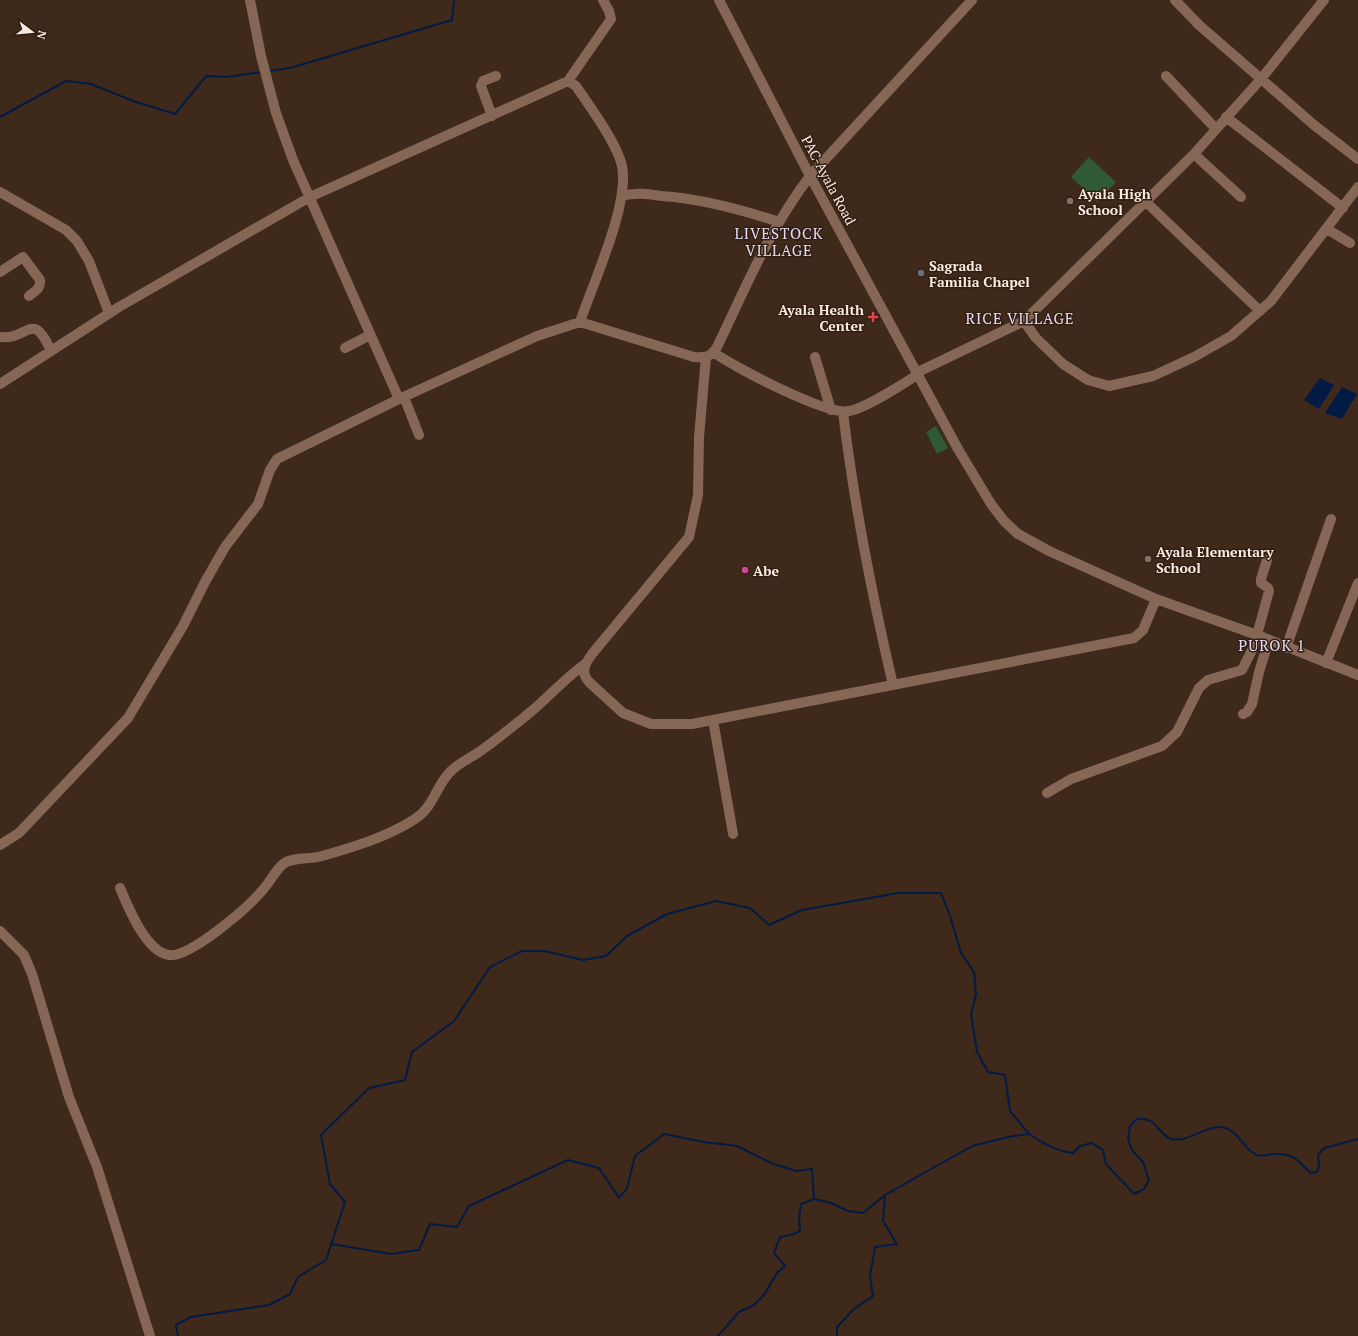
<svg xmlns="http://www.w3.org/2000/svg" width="1358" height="1336" font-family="'PT Serif',serif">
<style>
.green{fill:#2f5a33}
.water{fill:#021b45}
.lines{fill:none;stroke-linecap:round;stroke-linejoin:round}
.stream{stroke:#021b45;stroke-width:2}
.minor{stroke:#866756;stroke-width:10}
.education-dot{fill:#8d6e63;stroke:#331f12;stroke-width:1.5}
.worship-dot{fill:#6b7280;stroke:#331f12;stroke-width:1.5}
.health-dot{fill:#e0444e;stroke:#331f12;stroke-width:1.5}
.hotel-dot{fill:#d1479c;stroke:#331f12;stroke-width:1.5}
.labels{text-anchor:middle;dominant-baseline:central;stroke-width:3;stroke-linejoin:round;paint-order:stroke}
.street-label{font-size:14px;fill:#f8eae2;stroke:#331f12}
.poi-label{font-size:14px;font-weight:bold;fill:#f8eae2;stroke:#331f12;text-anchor:start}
.neighbourhood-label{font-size:15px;letter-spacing:1px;fill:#e4dbf7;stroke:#331f12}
</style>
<rect width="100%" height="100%" fill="#3e291b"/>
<path class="green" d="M1089,157L1116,182L1097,202L1071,177Z
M936,426L948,448L937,454L926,432Z"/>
<path class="water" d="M1320,378L1334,385L1319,409L1304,400Z
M1342,387L1357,394L1342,419L1325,413Z"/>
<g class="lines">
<path class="stream" d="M268,71L290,68L452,20L454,0
M0,117L66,81L91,84L133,101L175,114L206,76L226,77L262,72
M331,1244L391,1254L419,1250L430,1224L457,1227L469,1206L568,1160L599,1168L619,1198L627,1188L635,1156L664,1134L704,1142L737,1146L771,1163L796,1171L812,1169L814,1199
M178,1336L176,1325L191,1317L269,1305L290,1294L298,1277L326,1260L345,1202L330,1184L321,1135L369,1088L405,1080L412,1052L454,1021L490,967L522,951H544L583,960L606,956L627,936L667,914L716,901L750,908L769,925L802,910L842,903L898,893H941L950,916L961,953L974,972L976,995L971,1014L977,1052L988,1072L1005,1075L1010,1111L1029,1134
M718,1336L739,1312L754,1305L764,1295L777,1273L785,1266L774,1253L780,1237L791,1235L800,1231L799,1218L801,1204L814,1199L831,1203L848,1211L863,1213L885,1195L972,1146L1008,1137L1029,1134C1043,1143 1056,1151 1073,1153L1080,1146L1092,1143L1103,1150L1106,1164L1134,1194L1144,1189L1149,1180L1143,1162L1132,1150L1128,1139L1130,1126L1137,1119C1159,1117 1158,1136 1172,1139C1188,1143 1204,1126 1221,1127C1239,1129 1243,1150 1257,1155C1263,1157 1268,1154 1275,1154C1293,1153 1298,1160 1310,1173L1317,1172L1319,1166L1318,1155L1324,1148L1358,1139
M837,1336V1327L854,1309L873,1296L870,1277L875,1247L897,1244L883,1221L885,1195"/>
<path class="minor" d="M250,0L261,56L276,113L293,160L399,399L537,336L580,322L694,357C705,358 711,357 717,347C745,289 770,228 810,176L972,0
M719,0L810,176L958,449L991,504L1004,521L1018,534L1049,551L1156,599L1257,635L1358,675
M1175,0L1199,25L1314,125L1358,159
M1166,76L1216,129
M568,81L611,19L609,11L603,0
M492,116L481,86L483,81L496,76
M1226,117L1343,208
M1194,154L1241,197
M0,192L66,230L77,241L89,261L109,313
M622,196C636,192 648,194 662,196C703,199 740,209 779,222
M1146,202L1260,311
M1327,229L1350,243
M0,272L23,257L40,280C41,289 35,291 29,296
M1024,321L1036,338L1063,364L1088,380L1109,386L1153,376L1194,357L1231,336L1271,301L1358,187
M0,337C28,341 32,308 51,351
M345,348L370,335
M713,352C734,367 827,416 849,411C867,408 902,384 919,374
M706,357L699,437L698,495L689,537L592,654C585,664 580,672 589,682L623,713L651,724H692L1134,638L1143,630L1156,599
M815,357L831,410
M918,372L1024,321L1194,154L1261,79L1324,0
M0,384L119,307L310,197L568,81L576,86C590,107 617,143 622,166C630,204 593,283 580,322
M404,397L419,435
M843,412C854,504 872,595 893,685
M1286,648L1331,519
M1326,663L1358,583
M1243,714L1247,712L1252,704L1259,672L1269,640
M713,720L733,834
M1047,793L1071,779L1162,746L1177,732L1199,688L1208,680L1242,670L1254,646L1269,591L1268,588L1261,583V579L1267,560
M0,845L19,833L128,718L183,626L205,582L225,547L258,504L270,470L277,459L399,399
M120,888C128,907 146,952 169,955C189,958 246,909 260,893C269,884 274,872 283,864C294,856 309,860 322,856C354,847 387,837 415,819C434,807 436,785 451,771C459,763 470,758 479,752C496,740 512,727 527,715C547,699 564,679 585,664
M0,931L24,955L32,974L69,1097L97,1167L150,1336"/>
</g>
<g class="education-dot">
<circle cx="1070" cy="201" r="4"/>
<circle cx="1148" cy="559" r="4"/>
</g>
<circle class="worship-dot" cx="921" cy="273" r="4"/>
<path class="health-dot" d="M871 311h4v4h4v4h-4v4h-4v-4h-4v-4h4z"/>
<circle class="hotel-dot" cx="745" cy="570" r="4"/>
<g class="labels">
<g class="street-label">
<text transform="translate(829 180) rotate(62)">PAC-Ayala Road</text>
</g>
<g class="poi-label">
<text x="1078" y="193">Ayala High<tspan x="1078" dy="16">School</tspan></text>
<text x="929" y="265">Sagrada<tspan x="929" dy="16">Familia Chapel</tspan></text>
<text x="864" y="309" text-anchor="end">Ayala Health<tspan x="864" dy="16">Center</tspan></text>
<text x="1156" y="551">Ayala Elementary<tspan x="1156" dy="16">School</tspan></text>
<text x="753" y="570">Abe</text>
</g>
<g class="neighbourhood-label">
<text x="779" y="233">LIVESTOCK<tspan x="779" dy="17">VILLAGE</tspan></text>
<text x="1020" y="318">RICE VILLAGE</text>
<text x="1272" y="645">PUROK 1</text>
</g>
</g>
<g transform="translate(32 32) rotate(106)" stroke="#331f12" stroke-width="3" paint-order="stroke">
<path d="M0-3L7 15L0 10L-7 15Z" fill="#f8eae2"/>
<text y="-6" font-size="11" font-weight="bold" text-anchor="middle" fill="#f8eae2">N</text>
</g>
</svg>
